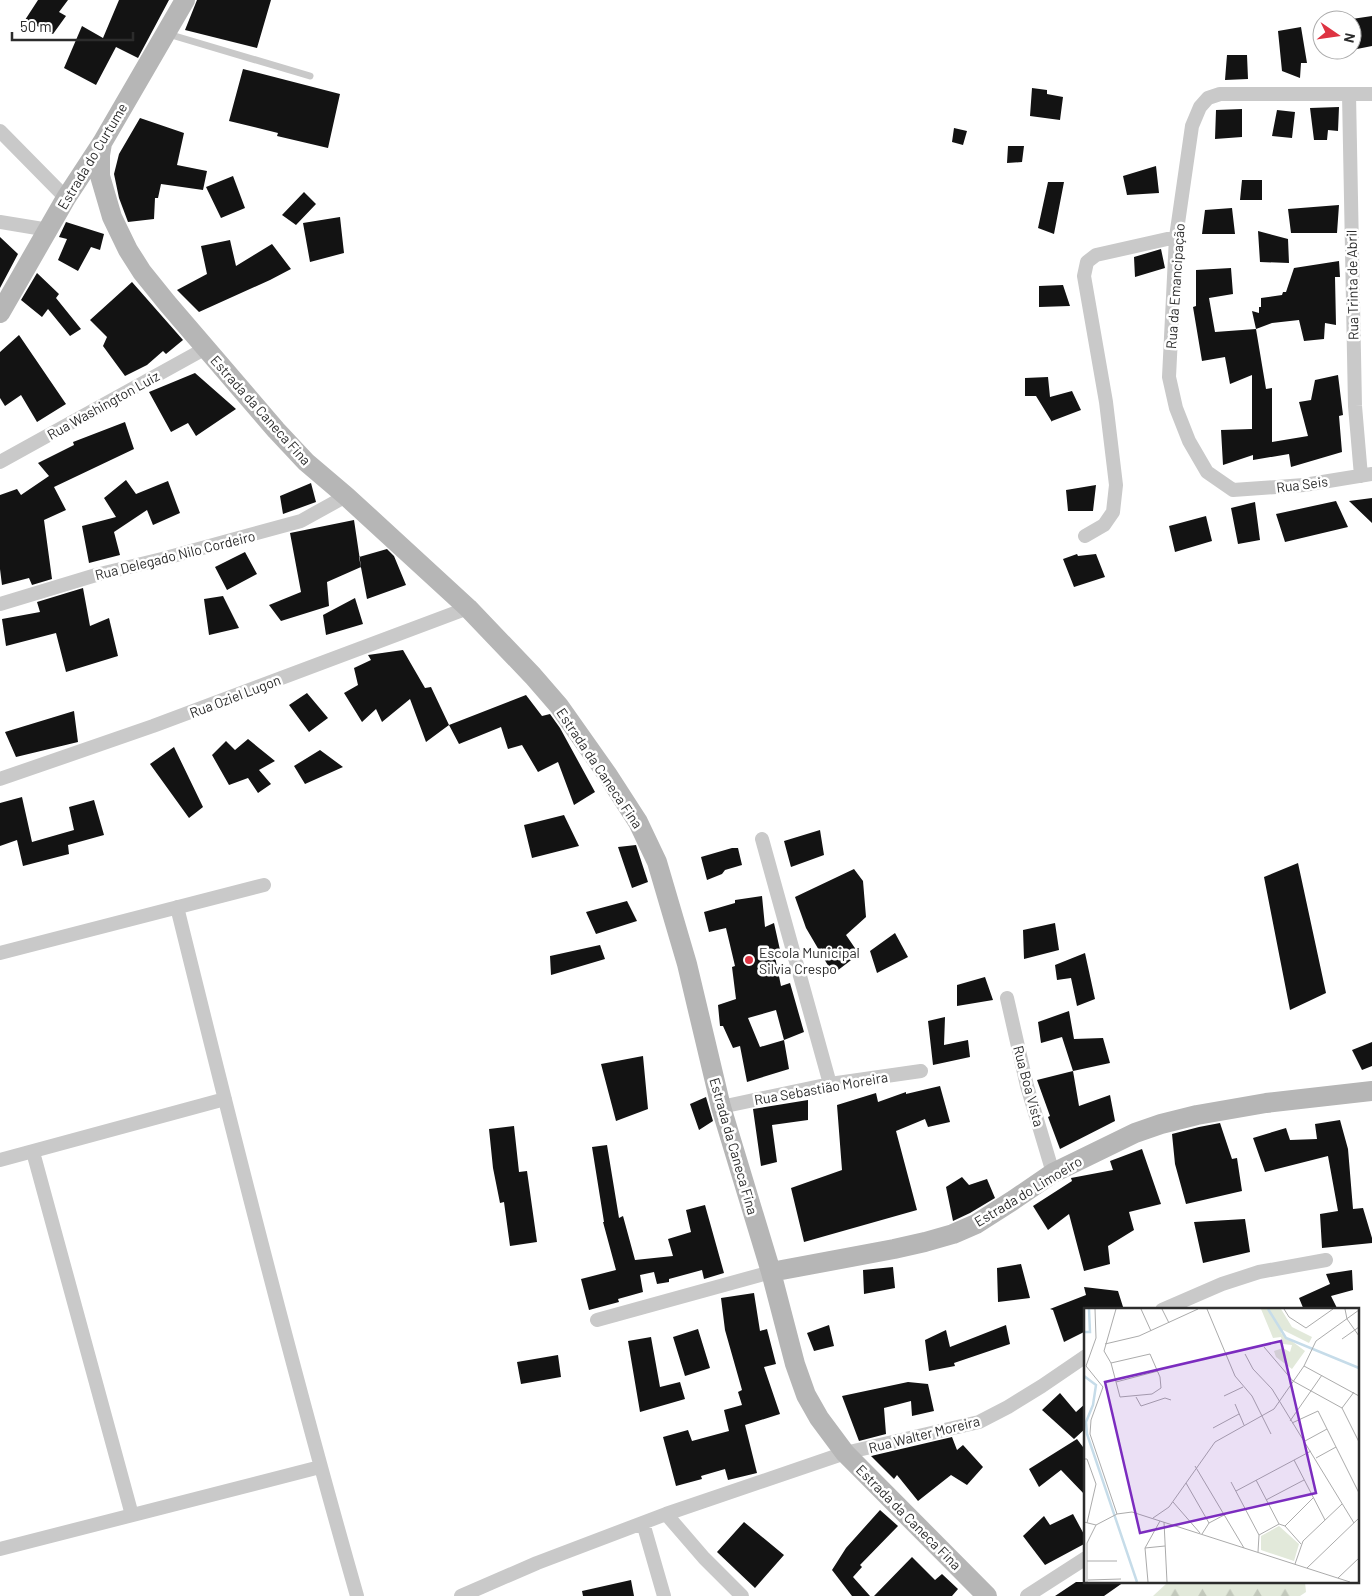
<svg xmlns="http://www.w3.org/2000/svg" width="1372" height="1596" font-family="Barlow,sans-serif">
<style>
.forest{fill:url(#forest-firs)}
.building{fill:#131313;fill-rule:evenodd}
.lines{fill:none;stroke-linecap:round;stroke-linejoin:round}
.lane{stroke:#c9c9c9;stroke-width:7}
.street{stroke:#c9c9c9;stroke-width:14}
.secondary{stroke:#b6b6b6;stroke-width:20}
.poi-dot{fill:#de3342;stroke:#fff;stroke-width:2}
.labels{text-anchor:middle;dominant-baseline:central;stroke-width:5;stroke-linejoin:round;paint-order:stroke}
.street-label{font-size:14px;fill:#2c2c2c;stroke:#fff}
.poi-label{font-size:14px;fill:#2c2c2c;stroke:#fff;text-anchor:start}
.inset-river{fill:none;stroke:#c6dce9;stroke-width:2.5}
.inset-road{fill:none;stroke:#ababab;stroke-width:1}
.view{fill:#7b2cbf;fill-opacity:0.15;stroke:#7b2cbf;stroke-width:2.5}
.inset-edge{fill:none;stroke:#2c2c2c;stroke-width:2.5}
</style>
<defs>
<pattern id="forest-firs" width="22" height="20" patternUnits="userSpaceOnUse" patternTransform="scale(1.25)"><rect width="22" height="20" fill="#e2e9da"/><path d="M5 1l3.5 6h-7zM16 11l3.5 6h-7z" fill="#c2c8bb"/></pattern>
</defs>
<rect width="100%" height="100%" fill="#fff"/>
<path class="forest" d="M1168,1582H1305L1306,1592L1300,1596H1153Z"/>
<path class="building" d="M38,0H68L59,12L66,16L53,34L25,20Z
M119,0H169L138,58L116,47L96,85L64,68L82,26L103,38Z
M197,0H271L257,48L185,30Z
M1372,16V46L1352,50V19Z
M1301,27L1307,63H1301L1300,78L1282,71L1278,31Z
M1227,55H1247L1248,79L1225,80Z
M243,69L340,94L328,148L277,136L278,133L229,121Z
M1032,88L1047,90V94L1063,97L1060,120L1030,116Z
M1339,107L1338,131L1328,130L1327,140H1314L1310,108Z
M1242,109V137L1215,139L1216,110Z
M1277,110L1295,112L1292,138L1272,136Z
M140,118L184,133L177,165L207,171L203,190L161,184L158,198H155L154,219L128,222L119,198L114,174L119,154Z
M954,128L967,131L963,145L952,142Z
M1008,146H1024L1022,162L1007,163Z
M1156,166L1159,193L1127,195L1123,176Z
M233,176L245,208L221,218L206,187Z
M1242,180H1262V200H1240Z
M1048,182H1064L1054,234L1038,228Z
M304,192L316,204L296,225L282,215Z
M1339,205L1337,233H1291L1288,209Z
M1232,208L1235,234H1202L1205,210Z
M340,217L344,253L310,262L303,223Z
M66,222L104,234L100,250L91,247L78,271L58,260L67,239L59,237Z
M1258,231L1288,239L1289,263L1260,262Z
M0,237L18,254L0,288Z
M230,240L236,266L272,244L291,269L270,280L199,312L177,290L207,274L201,246Z
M1161,249L1165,268L1135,277L1134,257Z
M1339,261L1340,277H1335L1336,325L1325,323L1324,339L1304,341L1299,320L1272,323L1256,329L1252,311L1259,313V307H1261V298L1282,295L1283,292H1286L1294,268Z
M1231,268L1233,294L1209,298L1215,332L1256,329L1266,389L1272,388V442L1308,436L1299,402L1311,400L1315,380L1338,375L1343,415L1339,416L1342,452L1291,467L1289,454L1253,460V455L1223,465L1221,430L1252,429V375L1230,384L1225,357L1202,361L1193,307L1196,306V270Z
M37,273L59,294L56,298L81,329L70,336L48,309L42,317L21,300Z
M132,282L183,340L166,354L163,351L147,365L125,376L103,346L107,337L90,320Z
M1063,285L1070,306L1039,307V286Z
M19,335L66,404L37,422L21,395L5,406L0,398V352Z
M195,373L236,409L196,436L188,423L171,432L149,392Z
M1048,377L1050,397L1072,391L1081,410L1052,421V422L1036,396H1025V378Z
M125,422L134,449L54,487L66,510L44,520L52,579L32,585L29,578L2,585L0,569V495L17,489L21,495L49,476L38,463L74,445L73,442Z
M126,480L136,494L168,481L180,513L153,525L147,510L114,532L120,555L89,563L82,526L116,517L104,498Z
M311,483L316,502L283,514L280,496Z
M1096,485L1093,511H1068L1066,490Z
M1372,498V523L1349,501Z
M1336,501L1348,527L1285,542L1276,514Z
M1255,502L1260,540L1238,544L1231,508Z
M1206,516L1212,541L1175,552L1169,526Z
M354,520L361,567L327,582L329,606L281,621L269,605L301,592L290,533Z
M387,549L394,556L406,585L367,599L359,557Z
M245,552L257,574L227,590L215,567Z
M1077,554L1078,556L1096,554L1105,577L1074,587L1063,559Z
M83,588L90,626L109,618L118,656L66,672L56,633L6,646L2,619L40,612L37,602Z
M223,596L239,628L209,635L204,599Z
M355,598L363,624L326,635L323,615Z
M403,650L425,688L431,687L449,725L426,742L410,699L382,722L376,709L362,722L344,693L358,685L354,668L371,660L368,655Z
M307,693L328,718L309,732L289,705Z
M526,695L542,716L550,714L560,728L595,792L574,805L558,762L538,772L522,745L508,749L501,727L459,744L449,725Z
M74,711L78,742L16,757L5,732Z
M248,739L275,761L259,770L271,784L258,793L248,778L229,785L212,755L226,741L235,750Z
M174,747L203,807L189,818L150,764Z
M320,750L343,767L305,784L294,766Z
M22,797L32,842L74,830L69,807L94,800L104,835L68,845L69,854L23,866L17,840L0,846V803Z
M564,815L579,846L532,858L524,825Z
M820,830L824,855L791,867L784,841Z
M636,845L648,882L632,888L618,847Z
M732,848H738L742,865L725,870L722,874L707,880L701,857Z
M1298,863L1326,993L1290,1010L1264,877Z
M854,869L863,881L866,917L846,935L859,954L833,974L806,928L795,897Z
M762,896L765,927L774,923L780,950L774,952L781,986L790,983L804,1032L784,1040L789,1069L747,1082L740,1046L733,1048L723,1026H720L718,1005L736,999L732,967L735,966L726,928L709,932L704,912L735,903V900ZM776,1010L784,1040L760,1047L748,1018Z
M627,901L637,921L596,934L586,912Z
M1055,923L1059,950L1024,959L1023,930Z
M895,933L908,957L877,973L870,951Z
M600,945L605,959L551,975L550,956Z
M1085,953L1095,999L1077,1006L1071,978L1057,980L1055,965Z
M985,977L993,1000L957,1006V985Z
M1069,1011L1074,1039L1103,1038L1110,1063L1073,1071L1062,1037L1041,1043L1038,1022Z
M945,1017L944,1045L968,1040L970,1057L933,1065L928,1021Z
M1372,1042V1066L1362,1070L1352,1050Z
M643,1056L648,1109L616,1121L601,1064Z
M1073,1071L1079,1106L1110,1095L1115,1121L1060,1149L1048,1117L1050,1116L1037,1080Z
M940,1086L950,1122L928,1127L925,1119L896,1131L917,1210L804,1242L791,1188L842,1170L837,1105L876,1093L878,1102L906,1092V1094Z
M706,1097L713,1121L699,1130L690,1104Z
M808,1100V1120L772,1125L777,1162L761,1166L753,1109Z
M1340,1120L1348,1149L1353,1209L1363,1208L1372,1238V1243L1322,1248L1320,1214L1338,1211L1328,1156L1265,1172L1253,1138L1286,1128L1290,1140L1317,1139L1315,1124Z
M1220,1123L1232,1159L1237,1158L1242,1191L1186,1204L1175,1164L1172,1134L1199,1127Z
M514,1126L519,1172L527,1171L537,1242L510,1246L504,1202L500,1203L493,1168L489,1129Z
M607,1145L619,1218L623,1216L635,1260L673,1256L668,1239L691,1232L686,1210L705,1205L724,1273L704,1279L702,1270L669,1279V1282L657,1284L654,1272L640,1275L643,1292L618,1299L619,1302L589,1310L581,1279L616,1270L603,1222H604L592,1147Z
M1142,1149L1161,1204L1129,1212L1134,1230L1108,1246L1110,1264L1084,1271L1069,1214L1048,1230L1033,1206L1072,1181L1071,1178L1113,1170L1110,1161Z
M962,1177L969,1185L987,1179L995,1198L970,1213L953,1221L946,1187Z
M1245,1219L1250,1252L1203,1263L1194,1222Z
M1021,1264L1030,1298L998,1302L997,1268Z
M893,1267L895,1288L864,1294L863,1270Z
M1352,1270L1353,1290L1331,1296L1338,1310H1304L1299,1298L1330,1284L1326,1274Z
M1084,1287L1118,1291L1124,1310H1086V1331L1064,1342L1053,1310L1050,1309L1086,1295Z
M754,1293L760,1331L767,1329L776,1364L764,1367L780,1414L745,1425L757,1473L728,1480L725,1469L701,1476L702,1479L676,1486L663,1437L688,1430L692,1441L729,1431L724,1410L742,1405L738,1392L742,1390L725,1330L721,1298Z
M829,1325L834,1346L814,1351L807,1333Z
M1006,1325L1010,1344L954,1363L955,1366L929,1371L925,1340L946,1330L950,1347Z
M698,1329L710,1368L685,1376L673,1337Z
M651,1337L660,1387L680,1382L685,1399L640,1412L628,1341Z
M558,1355L561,1377L521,1384L517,1362Z
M908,1382L928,1384L934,1411L912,1416L911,1401L884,1408L886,1434L859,1441L842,1396Z
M1060,1393L1076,1412L1086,1403V1428L1074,1439L1042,1410Z
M952,1437L957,1450L963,1445L983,1467L967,1485L951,1475L918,1501L897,1475L894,1479L871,1456Z
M1077,1439L1086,1451V1496L1061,1470L1039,1487L1029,1469Z
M880,1510L898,1526L860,1565L862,1567L853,1577L870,1596H852L832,1570L846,1548Z
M1073,1514L1086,1538V1543L1045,1565L1023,1536L1044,1516L1050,1525Z
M744,1522L784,1555L755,1588L717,1552Z
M912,1557L935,1580L942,1574L958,1589L952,1596H874Z
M631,1580L634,1596H583L582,1591Z
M1076,1582H1124L1104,1596H1055Z"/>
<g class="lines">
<path class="lane" d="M168,34L310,76"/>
<path class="street" d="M1349,94L1355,406L1361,476
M1372,94H1220L1208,98L1200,107L1192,126L1176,237L1169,377L1176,408L1189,441L1207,472L1233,490L1304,485L1372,474
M0,131L66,198
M0,222L49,230
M0,462L206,348
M1085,536L1104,525L1113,512L1116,485L1106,402L1084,276L1087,262L1096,255L1176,237
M0,604L96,575L162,559L301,521L346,496
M0,779L153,726L468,608
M762,839L830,1084
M177,907C234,1138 292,1368 357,1596
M0,953L264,885
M1007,998L1027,1086L1053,1173
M721,1107L830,1084L921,1071
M33,1152L132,1515
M0,1160L225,1099
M1162,1310L1222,1284L1259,1272L1326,1260
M597,1320L771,1272
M666,1514L704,1558L742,1596
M643,1523L664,1596
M0,1549L320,1467
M461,1596L537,1563L666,1514L845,1453L979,1422L1008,1407L1042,1386L1086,1356
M1027,1596L1086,1558"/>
<path class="secondary" d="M102,143L100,155V176L112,217L128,250L142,272L167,303L276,430L306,462L346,496L468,608L533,676L559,706L607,774L638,822L657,862L687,964L721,1107L771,1272L795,1364L806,1395L819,1418L845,1453L987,1596
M0,313L66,198L102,143L185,0
M771,1272L894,1249L925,1242L953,1234L976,1224L1012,1201L1053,1173L1135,1133L1161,1124L1197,1115L1266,1103L1372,1091"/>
</g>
<circle class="poi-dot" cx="749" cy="960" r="5"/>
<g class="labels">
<g class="street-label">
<text transform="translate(92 156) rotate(-59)">Estrada do Curtume</text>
<text transform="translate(1352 285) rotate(-91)">Rua Trinta de Abril</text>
<text transform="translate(1175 286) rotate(-86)">Rua da Emancipação</text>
<text transform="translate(103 405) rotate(-29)">Rua Washington Luiz</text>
<text transform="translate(261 410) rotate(48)">Estrada da Caneca Fina</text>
<text transform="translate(1302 484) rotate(-7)">Rua Seis</text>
<text transform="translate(175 555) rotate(-14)">Rua Delegado Nilo Cordeiro</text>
<text transform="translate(235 696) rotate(-21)">Rua Oziel Lugon</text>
<text transform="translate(600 768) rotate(56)">Estrada da Caneca Fina</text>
<text transform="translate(1029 1086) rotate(75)">Rua Boa Vista</text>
<text transform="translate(821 1088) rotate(-10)">Rua Sebastião Moreira</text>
<text transform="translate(734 1146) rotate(74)">Estrada da Caneca Fina</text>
<text transform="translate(1028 1191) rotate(-31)">Estrada do Limoeiro</text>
<text transform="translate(924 1434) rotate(-14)">Rua Walter Moreira</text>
<text transform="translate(909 1517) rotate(45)">Estrada da Caneca Fina</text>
</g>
<g class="poi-label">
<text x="759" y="952">Escola Municipal<tspan x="759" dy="16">Silvia Crespo</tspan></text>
</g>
</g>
<g transform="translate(1084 1308)">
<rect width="275" height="275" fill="#fff"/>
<path d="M177,1H197L208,19L228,29L225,35L199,22L197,25L221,43L208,61L192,49L190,43L199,40L206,44L208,37L199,36L197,29L189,30Z" fill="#e2e9da"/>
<path d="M195,218L215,236L210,253L177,242V228Z" fill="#e2e9da"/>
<path class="inset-river" d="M184,1L202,30L275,60M0,24H6L5,1M0,68L12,77L9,97L2,114L3,126L53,274"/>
<path class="inset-road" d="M11,1L12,30L2,58L19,79L7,112L6,126L33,206M57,1L67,23M78,1L85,15M123,1L151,68L168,88L187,126M200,1L205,9L222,20L249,1M261,1L263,11L275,28M258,31L275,19M21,36L55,28L114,1M180,39L209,73L258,100M161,46L169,61L188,81L270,215M27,55L66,46L76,69L77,80L68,86L36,89L27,55L20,43L32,1M220,58L275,88M32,74L74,63M140,88L159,79M52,89L57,98L81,90L87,92M151,96L160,117M258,100L275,134M258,100L270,84M206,113L238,67M208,115L234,103L275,185M129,120L155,106M221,133L243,121M232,150L252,139M0,151H3L12,176L3,215M210,152L241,212M111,158L160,240M172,172L195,216M147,174L175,227L174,244M102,175L125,215M152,183L227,143M182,192L220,172M89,194L116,225M69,210L85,199L131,134L190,101L220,58L232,33L275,2M0,214L12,217L33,206L48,204L266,274M80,214L83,274M201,218L217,236M118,226L125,215L142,206M175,227L195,216L201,218L229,190M61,240L64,274M61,240L76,213M61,240L81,238M3,253H33M211,256L219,233L258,196M223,260L275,210M254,270L275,250M4,272L37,271M3,274V235L12,217"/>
<path class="view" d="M197,33L232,185L56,225L21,74Z"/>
<rect width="275" height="275" class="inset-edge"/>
</g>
<g transform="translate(1337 35) rotate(103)"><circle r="24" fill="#ffffff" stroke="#ababab"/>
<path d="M0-4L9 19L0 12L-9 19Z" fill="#de3342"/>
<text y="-8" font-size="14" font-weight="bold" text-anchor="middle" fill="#2c2c2c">N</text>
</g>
<path d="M12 32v8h121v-8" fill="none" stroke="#2c2c2c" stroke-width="2.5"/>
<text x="20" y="32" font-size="15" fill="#2c2c2c" stroke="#ffffff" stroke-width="4" paint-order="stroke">50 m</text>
</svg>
